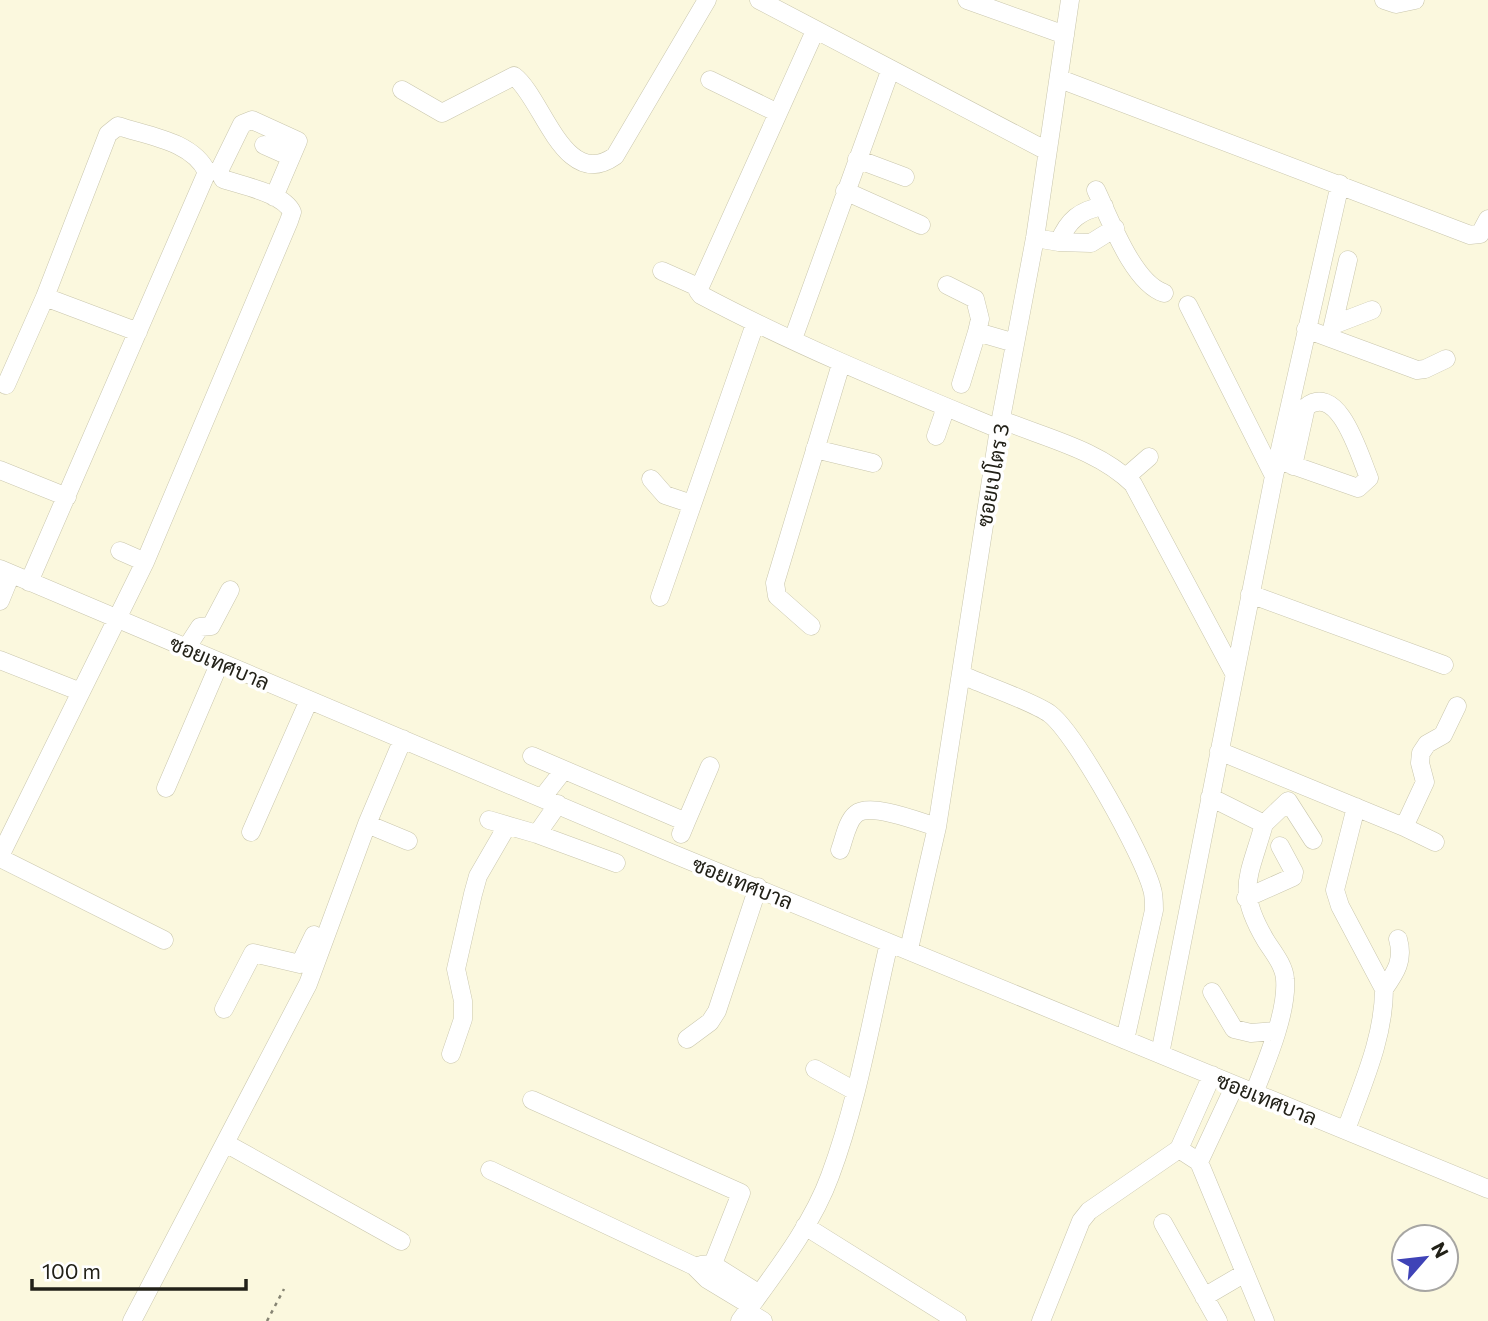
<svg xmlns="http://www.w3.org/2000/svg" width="1488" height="1321" font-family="Commissioner,Sarabun,sans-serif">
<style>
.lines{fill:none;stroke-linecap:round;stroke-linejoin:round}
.minor-casing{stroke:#c9c6ad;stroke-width:19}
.path{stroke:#868473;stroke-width:2.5;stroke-dasharray:3.5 5;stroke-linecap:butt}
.minor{stroke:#fff;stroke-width:18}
.labels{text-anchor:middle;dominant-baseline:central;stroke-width:7;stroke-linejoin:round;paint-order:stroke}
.street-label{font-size:21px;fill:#222118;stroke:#fff}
</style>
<rect width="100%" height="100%" fill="#fbf8de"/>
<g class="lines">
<g class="minor-casing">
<path id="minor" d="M759,0L1047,151
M967,0L1065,35
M1384,0L1396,4L1415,0
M815,31L698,291L701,295C797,346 898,387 999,429
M1060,79L1470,235L1480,234L1488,219
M710,80L776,112
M402,90L442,113L514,76C543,98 564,192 615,156L707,0
M264,145L291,157
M857,159L905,177
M1096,190C1110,219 1133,283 1164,293
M845,191L921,225
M1035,238L1059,242C1068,220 1080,210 1104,206
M1059,242L1091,243L1115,228
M662,271L698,287
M947,285L975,299L980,319L977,332L1015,343
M1188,305L1274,476
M1333,325L1372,310
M1306,329L1417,370L1425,369L1446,359
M1330,338L1348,260
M793,339L890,71
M961,384L977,332
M6,385L45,297
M1002,420C1046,438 1099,450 1133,484L1234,673
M936,436L946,407
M815,449L873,463
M1278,460L1358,488L1369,478C1360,457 1339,381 1306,407L1293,466
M0,470L67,497
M1126,477L1149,457
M651,479L665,495L692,504
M120,551L145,562
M0,569L671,853L1488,1189
M29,582L207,172C192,141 148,136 118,126L108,134L45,297L138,332
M1250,594L1444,665
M660,597L755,324
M0,601L11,574
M811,626L777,596L775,583L841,364
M187,647L200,627L211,626L230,590
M0,660L81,692
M962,675C984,685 1034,702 1050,714C1076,734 1143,855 1152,889C1154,895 1154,903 1154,910L1125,1040
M1219,751L1404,827L1425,782L1420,763L1421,753L1427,744L1443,735L1457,706
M532,756L686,822L681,834
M166,788L220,662
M1210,797L1264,824L1288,801L1313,840
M542,798L563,771
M489,820L537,834L558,804
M686,822L710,766
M367,824L408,841
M1404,827L1435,842
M251,832L309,700
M537,834L616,863
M840,850C844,840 847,821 856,814C870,802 920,822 937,827
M0,856L145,562L289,221L292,212C283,193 243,186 223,179L219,171L242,124L252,120L298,141L274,197
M0,858L164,940
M1246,898L1293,877L1294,872L1280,846
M909,949L937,827L999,429L1035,238L1070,0
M1384,989C1396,972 1404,960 1398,939
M1212,992L1234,1029L1251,1033L1276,1031
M224,1009L253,953L300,964L314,935
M687,1039L710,1022L717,1011L758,887
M451,1054L463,1019V1001L456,969L473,894L478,876L507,826
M1160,1054L1274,476L1340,184
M815,1069L855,1091
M1254,1093C1266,1063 1288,1011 1285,979C1284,965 1273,952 1266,941C1235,889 1249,878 1264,824
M532,1100L741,1193L707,1279
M1346,1130C1362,1085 1384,1038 1384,989L1340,906L1335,890L1356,807
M227,1144L401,1241
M1179,1149L1199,1162L1265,1321
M1199,1162L1235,1085
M490,1170L694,1266L707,1279L750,1305
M1163,1223L1218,1321
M805,1226L957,1321
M701,1265L712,1264L758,1293
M1204,1297L1245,1273
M747,1311L763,1321
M132,1321L308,984L367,824L403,739
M740,1321C772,1276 811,1228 830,1176C858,1101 871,1020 889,943
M1041,1321L1081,1221L1089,1211L1179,1149L1212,1075"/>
</g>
<path class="path" d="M267,1321L284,1289"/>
<use href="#minor" class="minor"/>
</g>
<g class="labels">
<g class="street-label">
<text transform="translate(992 475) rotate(-80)">ซอยเปโตร 3</text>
<text transform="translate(220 662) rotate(23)">ซอยเทศบาล</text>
<text transform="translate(743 882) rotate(22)">ซอยเทศบาล</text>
<text transform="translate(1267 1098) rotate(22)">ซอยเทศบาล</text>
</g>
</g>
<g transform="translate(1425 1258) rotate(62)"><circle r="33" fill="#ffffff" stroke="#a7a6a3" stroke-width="2"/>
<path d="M0-5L12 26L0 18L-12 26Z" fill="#3f43b7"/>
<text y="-10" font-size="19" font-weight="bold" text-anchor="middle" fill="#222118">N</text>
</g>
<path d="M32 1279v10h214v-10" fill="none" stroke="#222118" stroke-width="3.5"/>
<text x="42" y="1279" font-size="21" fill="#222118" stroke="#ffffff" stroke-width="5" paint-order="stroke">100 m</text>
</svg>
